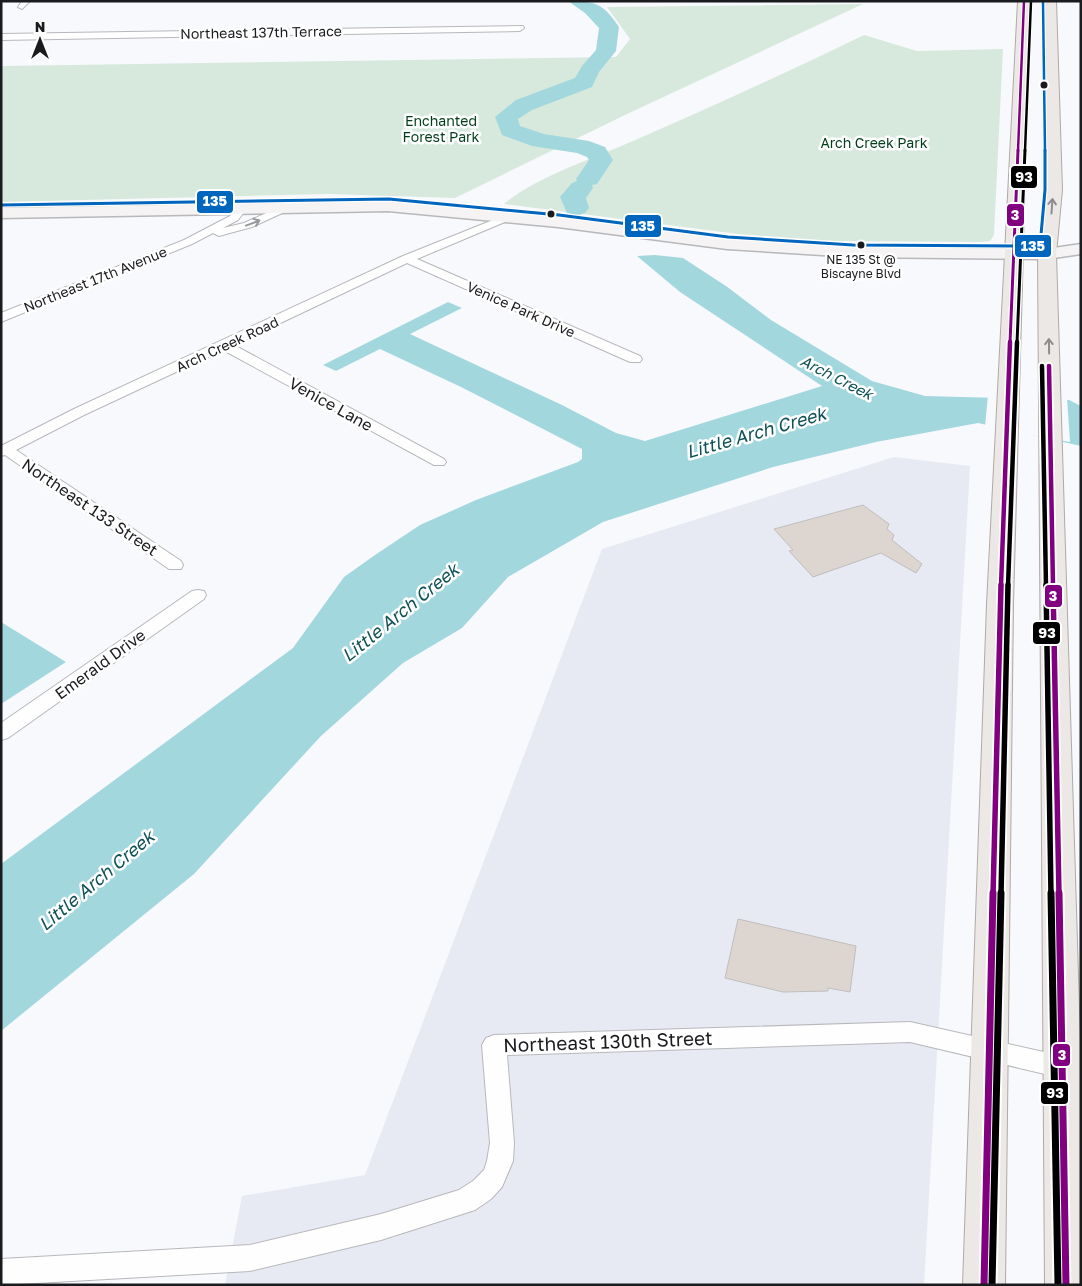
<svg xmlns="http://www.w3.org/2000/svg" width="1082" height="1286" font-family="'Golos Text',sans-serif">
<style>
.built{fill:#e8eaf3}
.green{fill:#d7e9dd}
.water{fill:#a3d7de}
.pier{fill:#f8f9fd}
.lines{fill:none;stroke-linecap:round;stroke-linejoin:round}
.river{fill:#a3d7de;fill-rule:evenodd}
.building{fill:#ddd5cf;stroke:#bfbebe}
.street-casing{stroke:#b7b8bb;stroke-width:2}
.secondary-casing{stroke:#b7b8bb;stroke-width:3}
.primary-casing{stroke:#b1a9a7;stroke-width:2}
.street{fill:#fefeff;fill-rule:evenodd}
.secondary{fill:#f5f3f3;fill-rule:evenodd}
.primary{fill:#ece8e6;fill-rule:evenodd}
.bus-1-far4-casing{stroke:#fff;stroke-width:4.5}
.bus-1-far3-casing{stroke:#fff;stroke-width:5.5}
.bus-1-far2-casing{stroke:#fff;stroke-width:8}
.bus-1-far1-casing{stroke:#fff;stroke-width:9}
.bus-1-casing{stroke:#fff;stroke-width:11}
.bus-2-far4-casing{stroke:#fff;stroke-width:4.5}
.bus-2-far3-casing{stroke:#fff;stroke-width:5.5}
.bus-2-far2-casing{stroke:#fff;stroke-width:8}
.bus-2-far1-casing{stroke:#fff;stroke-width:9}
.bus-2-casing{stroke:#fff;stroke-width:11}
.bus-3-far1-casing{stroke:#fff;stroke-width:4.5}
.bus-3-casing{stroke:#fff;stroke-width:5.5}
.bus-1-far4{stroke:#800080;stroke-width:2.5}
.bus-1-far3{stroke:#800080;stroke-width:3}
.bus-1-far2{stroke:#800080;stroke-width:4.5}
.bus-1-far1{stroke:#800080;stroke-width:5.5}
.bus-1{stroke:#800080;stroke-width:7}
.bus-2-far4{stroke:#000;stroke-width:2.5}
.bus-2-far3{stroke:#000;stroke-width:3}
.bus-2-far2{stroke:#000;stroke-width:4.5}
.bus-2-far1{stroke:#000;stroke-width:5.5}
.bus-2{stroke:#000;stroke-width:7}
.bus-3-far1{stroke:#0065bd;stroke-width:2.5}
.bus-3{stroke:#0065bd;stroke-width:3}
.oneway{stroke:#8e8c8c}
.oneway2{stroke:#97989a}
.bus-dot{fill:#1a1b1e;stroke:#fff;stroke-width:2}
.labels{text-anchor:middle;dominant-baseline:central;stroke-width:5;stroke-linejoin:round;paint-order:stroke}
.far-bus-label{font-size:12px;fill:#1a1b1e;stroke:#fff}
.far-street-label{font-size:14px;fill:#1a1b1e;stroke:#fff}
.far-park-label{font-size:14px;fill:#023d19;stroke:#fff}
.far-water-label{font-size:15px;font-style:italic;fill:#0f5257;stroke:#fff}
.street-label{font-size:16px;fill:#1a1b1e;stroke:#fff}
.water-label{font-size:18px;font-style:italic;fill:#0f5257;stroke:#fff}
.near-street-label{font-size:19px;fill:#1a1b1e;stroke:#fff}
.line-badge{stroke:#fff;stroke-width:2}
.badge-label{font-size:14px;text-anchor:middle;font-weight:bold;fill:#fff}
</style>
<rect width="100%" height="100%" fill="#f8f9fd"/>
<path class="built" d="M894,457L970,466L924,1285H225L242,1196L365,1175L602,549Z"/>
<path class="green" d="M863,4L627,114L455,198L328,194L1,202V66L616,57L630,39L607,7Z
M864,35L917,51L1003,49L994,235L990,241L979,242L834,241L738,234L504,204C536,177 594,158 633,141C711,107 788,72 864,35Z"/>
<path class="water" d="M655,255L683,258L726,286L771,320L872,381L925,396L1069,400L1081,406V446L978,423L876,442L773,467L603,522L508,577L462,628L403,663L321,736L194,874L1,1031V864L293,648L344,577L375,555L420,525L476,500L578,462L582,459V449L461,387L380,349L336,371L323,365L448,302L462,308L410,334L562,405L616,433L645,441L822,386L680,292L637,256Z
M1,622L66,662L1,704Z"/>
<path class="pier" d="M988,395L1067,398L1070,442L985,427Z"/>
<g class="lines">
<path class="river" d="M568,1C595,1 603,3 619,27L616,51L599,72L592,87L532,110L518,119L520,126L544,134L589,141L605,147L613,160L597,184L592,185L593,188L586,198L589,208L585,213L576,216L567,213L560,197L572,183L577,181L576,179L589,160L587,157L577,153L532,146L502,135L495,117L516,100L575,78L582,66L596,50L599,28L585,13Z"/>
</g>
<path class="building" d="M863,505L889,524L887,529L894,535L892,540L922,564L916,573L881,553L813,577L789,551L793,550L774,529Z
M738,919L856,946L850,992L828,988V991L783,992L725,978Z"/>
<g class="lines">
<g class="street-casing">
<path id="street" d="M22,1H30L22,9L18,7Z
M523,26L524,28L520,31L1,40V34Z
M287,204L291,205V209L252,227L219,236L213,233L192,244L1,322V313L184,240L230,216L237,206H245L247,208L238,220L223,228L244,223Z
M508,214L512,215V219L417,259L640,356L642,359L640,362H630L407,263L234,345L444,459L446,462L444,465H434L223,350L84,415L16,450L181,561L183,565L181,569H169L5,455L1,456V446L74,409L403,256Z
M198,590L204,591L206,595L204,599L8,738L1,740V723L192,591Z
M910,1022L1066,1057L1074,1060L1078,1068L1074,1076L1066,1079L910,1042L507,1055L514,1143L513,1161L502,1187L491,1199L475,1210L381,1240L250,1271L1,1285V1259L250,1245L381,1214L459,1190L473,1181L484,1170L487,1161L490,1143L482,1045L486,1038L494,1035Z"/>
</g>
<g class="secondary-casing">
<path id="secondary" d="M388,201L558,217L727,239L853,247L1047,249L1081,244V254L1047,259L853,257L727,249L558,227L388,211L1,218V208Z"/>
</g>
<g class="primary-casing">
<path id="primary" d="M1018,1H1030L1013,604L1005,1285H963L987,604Z
M1044,1H1056L1062,190L1056,254L1081,1073V1285H1045L1038,254L1044,190Z"/>
</g>
<use href="#street" class="street"/>
<use href="#secondary" class="secondary"/>
<use href="#primary" class="primary"/>
<g class="bus-1-far4-casing">
<path id="bus-1-far4" d="M1018,151L1024,1"/>
</g>
<g class="bus-1-far3-casing">
<path id="bus-1-far3" d="M1010,343L1018,150"/>
</g>
<g class="bus-1-far2-casing">
<path id="bus-1-far2" d="M1049,366L1053,586
M1001,586L1010,342"/>
</g>
<g class="bus-1-far1-casing">
<path id="bus-1-far1" d="M1053,585L1059,895
M993,895L1001,585"/>
</g>
<g class="bus-1-casing">
<path id="bus-1" d="M1059,893L1066,1285
M984,1285L993,893"/>
</g>
<g class="bus-2-far4-casing">
<path id="bus-2-far4" d="M1025,151L1031,1"/>
</g>
<g class="bus-2-far3-casing">
<path id="bus-2-far3" d="M1017,343L1025,150"/>
</g>
<g class="bus-2-far2-casing">
<path id="bus-2-far2" d="M1042,366L1046,586
M1008,586L1017,342"/>
</g>
<g class="bus-2-far1-casing">
<path id="bus-2-far1" d="M1046,585L1051,895
M1001,895L1008,585"/>
</g>
<g class="bus-2-casing">
<path id="bus-2" d="M1051,893L1058,1285
M992,1285L1001,893"/>
</g>
<g class="bus-3-far1-casing">
<path id="bus-3-far1" d="M1043,1L1045,151"/>
</g>
<g class="bus-3-casing">
<path id="bus-3" d="M1,205L389,199L559,215L728,237L853,245L1040,246L1045,190V150"/>
</g>
<use href="#bus-1-far4" class="bus-1-far4"/>
<use href="#bus-1-far3" class="bus-1-far3"/>
<use href="#bus-1-far2" class="bus-1-far2"/>
<use href="#bus-1-far1" class="bus-1-far1"/>
<use href="#bus-1" class="bus-1"/>
<use href="#bus-2-far4" class="bus-2-far4"/>
<use href="#bus-2-far3" class="bus-2-far3"/>
<use href="#bus-2-far2" class="bus-2-far2"/>
<use href="#bus-2-far1" class="bus-2-far1"/>
<use href="#bus-2" class="bus-2"/>
<use href="#bus-3-far1" class="bus-3-far1"/>
<use href="#bus-3" class="bus-3"/>
</g>
<defs><path id="oneway-shaft" d="M-6 0H5M1.5-3L5.5 0L1.5 3" fill="none" stroke-width="1.6" stroke-linecap="round" stroke-linejoin="round" transform="scale(1.25)"/></defs>
<g class="oneway">
<use href="#oneway-shaft" transform="translate(1052 206) rotate(-86)"/>
<use href="#oneway-shaft" transform="translate(1049 346) rotate(-91)"/>
</g>
<use class="oneway2" href="#oneway-shaft" transform="translate(253 223) rotate(-21)"/>
<g class="bus-dot">
<circle cx="1044" cy="85" r="4.5"/>
<circle cx="551" cy="214" r="4.5"/>
<circle cx="861" cy="245" r="4.5"/>
</g>
<g class="labels">
<g class="far-bus-label">
<text x="861" y="259">NE 135 St @<tspan x="861" dy="14">Biscayne Blvd</tspan></text>
</g>
<g class="far-street-label">
<text transform="translate(261 32) rotate(-1)">Northeast 137th Terrace</text>
<text transform="translate(95 279) rotate(-22)">Northeast 17th Avenue</text>
<text transform="translate(521 309) rotate(24)">Venice Park Drive</text>
<text transform="translate(227 344) rotate(-25)">Arch Creek Road</text>
</g>
<g class="far-park-label">
<text x="441" y="120">Enchanted<tspan x="441" dy="16">Forest Park</tspan></text>
<text x="874" y="142">Arch Creek Park</text>
</g>
<g class="far-water-label">
<text transform="translate(837 377) rotate(27)">Arch Creek</text>
</g>
<g class="street-label">
<text transform="translate(331 404) rotate(29)">Venice Lane</text>
<text transform="translate(90 507) rotate(34)">Northeast 133 Street</text>
<text transform="translate(100 664) rotate(-36)">Emerald Drive</text>
</g>
<g class="water-label">
<text transform="translate(756 432) rotate(-16)">Little Arch Creek</text>
<text transform="translate(400 612) rotate(-39)">Little Arch Creek</text>
<text transform="translate(96 880) rotate(-40)">Little Arch Creek</text>
</g>
<g class="near-street-label">
<text transform="translate(608 1041) rotate(-2)">Northeast 130th Street</text>
</g>
</g>
<g class="line-badge">
<rect x="1010" y="165" width="28" height="24" rx="5" fill="#000"/>
<rect x="196" y="190" width="38" height="24" rx="5" fill="#0065bd"/>
<rect x="1006" y="203" width="19" height="24" rx="5" fill="#800080"/>
<rect x="624" y="214" width="38" height="24" rx="5" fill="#0065bd"/>
<rect x="1014" y="234" width="38" height="24" rx="5" fill="#0065bd"/>
<rect x="1044" y="584" width="19" height="24" rx="5" fill="#800080"/>
<rect x="1032" y="621" width="29" height="24" rx="5" fill="#000"/>
<rect x="1052" y="1043" width="19" height="24" rx="5" fill="#800080"/>
<rect x="1040" y="1081" width="29" height="24" rx="5" fill="#000"/>
</g>
<g class="badge-label">
<text x="1024" y="182">93</text>
<text x="215" y="206">135</text>
<text x="1015" y="220">3</text>
<text x="643" y="231">135</text>
<text x="1033" y="251">135</text>
<text x="1053" y="601">3</text>
<text x="1047" y="638">93</text>
<text x="1062" y="1060">3</text>
<text x="1055" y="1098">93</text>
</g>
<rect width="1082" height="1286" fill="none" stroke="#1a1b1e" stroke-width="5"/>
<g transform="translate(40 40)" stroke="#ffffff" stroke-width="4" paint-order="stroke">
<path d="M0-4L9 19L0 12L-9 19Z" fill="#1a1b1e"/>
<text y="-8" font-size="14" font-weight="bold" text-anchor="middle" fill="#1a1b1e">N</text>
</g>
</svg>
